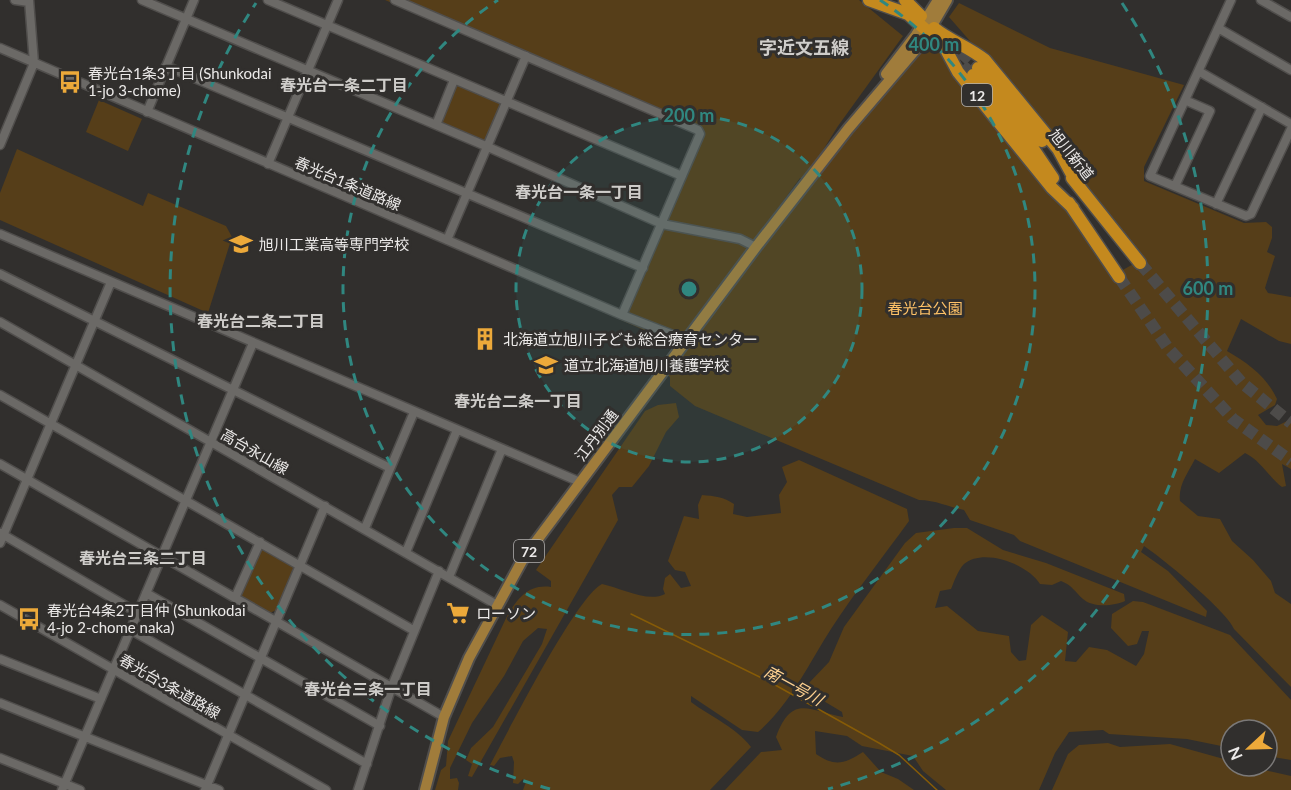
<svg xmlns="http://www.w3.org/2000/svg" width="1291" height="790" font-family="Lato,'Noto Sans JP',sans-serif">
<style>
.green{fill:#563e19}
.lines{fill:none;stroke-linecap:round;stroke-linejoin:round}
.stream{stroke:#865b07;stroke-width:1.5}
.highway-tunnel{stroke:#4d4b49;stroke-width:12;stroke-dasharray:12 6;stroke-linecap:butt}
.minor-casing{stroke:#504e4c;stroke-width:11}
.major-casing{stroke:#504e4c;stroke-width:14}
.highway-casing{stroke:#504e4c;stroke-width:15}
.minor{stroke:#6b6966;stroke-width:8}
.major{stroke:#a07c3b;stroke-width:10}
.highway{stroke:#c4891e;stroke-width:12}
.ring{fill:none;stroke:#308780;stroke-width:3;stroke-dasharray:10 8}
.labels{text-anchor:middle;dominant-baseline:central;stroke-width:6;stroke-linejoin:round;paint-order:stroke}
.shield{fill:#312f2d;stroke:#b3b1b0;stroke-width:1.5}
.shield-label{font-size:14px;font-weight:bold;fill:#ebe9e8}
.poi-label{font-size:15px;fill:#ebe9e8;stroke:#312f2d;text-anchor:start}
.street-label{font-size:15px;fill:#ebe9e8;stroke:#312f2d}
.park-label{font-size:15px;fill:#fec267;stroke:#312f2d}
.neighbourhood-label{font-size:16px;font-weight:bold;fill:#cfcdca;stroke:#312f2d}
.water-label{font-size:16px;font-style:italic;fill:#fdd08f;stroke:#312f2d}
.quarter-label{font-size:18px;font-weight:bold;fill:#cfcdca;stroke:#312f2d}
.centre{fill:#308780;stroke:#312f2d;stroke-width:3}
.ring-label{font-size:18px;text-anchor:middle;font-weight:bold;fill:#308780;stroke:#312f2d;stroke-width:6;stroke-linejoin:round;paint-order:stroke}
</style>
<rect width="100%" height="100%" fill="#312f2d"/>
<path class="green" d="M385,0H859L903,36L838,126L805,179L800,178L678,345L621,320L702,135Z
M959,3L1050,48L1184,85L1144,167V181L1244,223L1266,222L1272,227V238L1267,252L1275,256L1265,288L1268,293L1291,297V344L1279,341L1241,319L1227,351C1248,363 1267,377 1277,399L1275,405L1258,415L1266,425L1277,426L1291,419V469L1282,464L1286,486L1282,487C1268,476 1260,460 1245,453L1219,473L1195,459C1188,473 1178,485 1180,501L1198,516L1220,519L1232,541L1253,560L1271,581L1275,593L1291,604V687L1234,629C1227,611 1162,558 1144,546L1141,552L1168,571L1207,611L1206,617L1020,541L1014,535L970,520L964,510C949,507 935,500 919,500L695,406L670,386V377L664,373L850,130L927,44H932L946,58L1035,175L1078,225L1114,281L1123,275L1121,271L1144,258L1088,188L1065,150L949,17Z
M454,80L506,102L488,147L436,125Z
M99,100L142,119L128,151L86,132Z
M17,149L143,206L148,193L226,226L232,237L208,313L0,220V193Z
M676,403L679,417L666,432L649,466L632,487H619L612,495L618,520L472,777L468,776L472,764L466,760L471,748L493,727L542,644L547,629L538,628L523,641L504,676L472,723L450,768V779L457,778L459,783L458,790H435L441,770L446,766L448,741L508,614C519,597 529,584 551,587V581L536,570L645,411L658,405Z
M799,460L907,509L909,521C883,557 855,592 831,629C809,663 790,705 758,732L742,730L691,696V702C711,717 736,727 751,747L710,790H523L526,782L523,779L518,784L513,783L514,762L512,756L500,758L494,766L490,765C508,732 576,597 602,584C621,588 648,603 665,594L663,589L665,578L670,574L681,588L691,586L685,572L675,570L668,561L684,516L699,519L698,505L702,495C714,496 724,497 734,504L733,514L747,517L781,513L779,495L787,482L782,467Z
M954,528H967L1003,550L1046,563L1124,594L1125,601C1114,606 1093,608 1083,599C1075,592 1072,585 1061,581L1052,585L1040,584C1029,565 984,547 964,564C958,570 954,582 951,589L940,591L935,608L947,606L978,631L1009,636L1011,652L1019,661L1026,660L1031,625L1042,615L1068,632L1065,661L1076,662L1089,647L1107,650L1136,666L1144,654L1149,631H1142L1137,644L1128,646L1111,628L1112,614L1133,601L1143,602L1230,635L1291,700V760L1267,756V730H1231V748L1187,739L1109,734L1103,730L1069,732L1055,753L1039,790H946L923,771L913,756L862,746L847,736L815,731L816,754C835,767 844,764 863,752L881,772L898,779L914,790H725L761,752L782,750L776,737C792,694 808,710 843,717L842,712L817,697L808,684L829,662L844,627L905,543L916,533Z
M261,547L294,566L276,610L270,613L238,597Z
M1108,743L1120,747L1170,744L1231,761V766H1247L1291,776V790H1052L1068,754L1079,745Z"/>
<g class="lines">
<path class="stream" d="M631,614L768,681L879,743L899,755L937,790"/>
<path class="highway-tunnel" d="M948,40L978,68
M949,54L973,75
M1140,263L1241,382L1291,423
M1119,277L1168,348L1233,419L1291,461"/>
<g class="minor-casing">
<path id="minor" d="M15,0L29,2
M142,0L488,147L662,224L740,239L756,247
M268,0L682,176
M395,0L698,130L700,134L622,315
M1231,0L1150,176L1246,216L1251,214L1291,129
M1261,0L1291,17
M1218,28L1291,70
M0,48L622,315L686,340
M166,66L643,268
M1200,72L1291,124
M147,112L194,0
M436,125L454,80
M0,145L34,63L29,0
M268,164L338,0
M1175,186L1210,111L1187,101
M1216,204L1262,107
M0,234L580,482
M447,240L526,56
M0,274L390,468
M0,322L497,605
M0,395L413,630
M0,464L444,717
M365,528L414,412
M0,533L138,613
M0,543L111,282
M406,552L457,430
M449,577L502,449
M146,593L380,726
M235,598L260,542
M0,605L326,790
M131,630L367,764
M0,659L101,699
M0,703L219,790
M0,758L80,790
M62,790L253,343
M205,790L325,506
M358,790L392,686L439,571"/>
</g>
<g class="major-casing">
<path id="major" d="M886,74L916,35L938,0
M425,790L444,717L469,658L523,559L756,247L848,129L923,41L947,0"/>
</g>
<g class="highway-casing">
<path id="highway" d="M869,0L908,14L944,46L958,72L1052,188L1073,208
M905,0L921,16
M934,28C950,41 969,47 985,60L1058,149L1076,182
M978,68L1042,141
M973,75L1028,141L1053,178
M1072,178L1140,263
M1069,203L1119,277"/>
</g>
<use href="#minor" class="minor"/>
<use href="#major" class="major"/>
<use href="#highway" class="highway"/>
</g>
<circle cx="689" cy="289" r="173" fill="#308780" fill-opacity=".12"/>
<g class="ring">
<circle cx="689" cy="289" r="173"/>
<path d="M880 0A346 346 0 1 1 498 0"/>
<path d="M550 789A519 519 0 0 1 256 3M1122 3A519 519 0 0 1 828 789"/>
</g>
<defs>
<g id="bus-bare" transform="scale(1.8)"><path d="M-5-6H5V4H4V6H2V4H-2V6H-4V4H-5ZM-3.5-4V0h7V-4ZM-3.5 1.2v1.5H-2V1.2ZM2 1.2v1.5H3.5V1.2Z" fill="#eca93a" stroke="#312f2d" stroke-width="2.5" paint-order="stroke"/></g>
<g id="school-bare" transform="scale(1.8)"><path d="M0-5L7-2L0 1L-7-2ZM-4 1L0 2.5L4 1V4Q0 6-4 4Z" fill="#eca93a" stroke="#312f2d" stroke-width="2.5" paint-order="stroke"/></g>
<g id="building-bare" transform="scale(1.8)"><path d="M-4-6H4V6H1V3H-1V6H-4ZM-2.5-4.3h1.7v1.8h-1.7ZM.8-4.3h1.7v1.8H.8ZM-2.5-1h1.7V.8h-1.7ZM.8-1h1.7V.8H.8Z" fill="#eca93a" stroke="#312f2d" stroke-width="2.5" paint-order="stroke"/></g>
<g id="supermarket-bare" transform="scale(1.8)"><path d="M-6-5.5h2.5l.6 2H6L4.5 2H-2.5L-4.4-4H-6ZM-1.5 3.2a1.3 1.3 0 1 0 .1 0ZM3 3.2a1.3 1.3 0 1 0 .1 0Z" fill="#eca93a" stroke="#312f2d" stroke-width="2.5" paint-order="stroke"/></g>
</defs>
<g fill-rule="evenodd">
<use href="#bus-bare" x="70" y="82"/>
<use href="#school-bare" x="241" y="244"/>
<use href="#building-bare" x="485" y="339"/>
<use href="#school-bare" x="546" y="365"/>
<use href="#supermarket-bare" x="458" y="613"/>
<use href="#bus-bare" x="29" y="619"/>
</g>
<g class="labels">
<g class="shield">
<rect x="962" y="84" width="30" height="22" rx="4.5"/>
<rect x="514" y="540" width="30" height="22" rx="4.5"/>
</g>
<g class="shield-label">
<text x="977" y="95">12</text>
<text x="529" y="551">72</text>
</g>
<g class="poi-label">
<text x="88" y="73">春光台1条3丁目 (Shunkodai<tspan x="88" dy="17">1-jo 3-chome)</tspan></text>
<text x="259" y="244">旭川工業高等専門学校</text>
<text x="503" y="339">北海道立旭川子ども総合療育センター</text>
<text x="564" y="365">道立北海道旭川養護学校</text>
<text x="47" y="610">春光台4条2丁目仲 (Shunkodai<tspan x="47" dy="17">4-jo 2-chome naka)</tspan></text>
<text x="476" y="613">ローソン</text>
</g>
<g class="street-label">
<text transform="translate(1072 154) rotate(51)">旭川新道</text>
<text transform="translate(348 183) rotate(23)">春光台1条道路線</text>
<text transform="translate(596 435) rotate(-53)">江丹別通</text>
<text transform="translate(255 451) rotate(30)">高台永山線</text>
<text transform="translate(170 686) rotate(30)">春光台3条道路線</text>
</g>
<g class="park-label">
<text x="925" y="308">春光台公園</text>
</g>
<g class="neighbourhood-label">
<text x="344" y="84">春光台一条二丁目</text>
<text x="579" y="191">春光台一条一丁目</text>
<text x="261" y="320">春光台二条二丁目</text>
<text x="518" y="400">春光台二条一丁目</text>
<text x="143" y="557">春光台三条二丁目</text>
<text x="368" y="688">春光台三条一丁目</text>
</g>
<g class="water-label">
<text transform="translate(794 685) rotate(29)">南一号川</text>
</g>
<g class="quarter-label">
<text x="804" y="47">字近文五線</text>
</g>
</g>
<circle cx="689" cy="289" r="9" class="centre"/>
<g class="ring-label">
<text x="934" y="51">400 m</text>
<text x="689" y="122">200 m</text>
<text x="1208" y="295">600 m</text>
</g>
<g transform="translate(1249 748) rotate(248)"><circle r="28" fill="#312f2d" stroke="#7b7978" stroke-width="1.5"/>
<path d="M0-4.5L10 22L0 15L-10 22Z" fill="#eca93a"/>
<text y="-9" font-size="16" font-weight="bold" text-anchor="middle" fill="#ebe9e8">N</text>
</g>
</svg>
